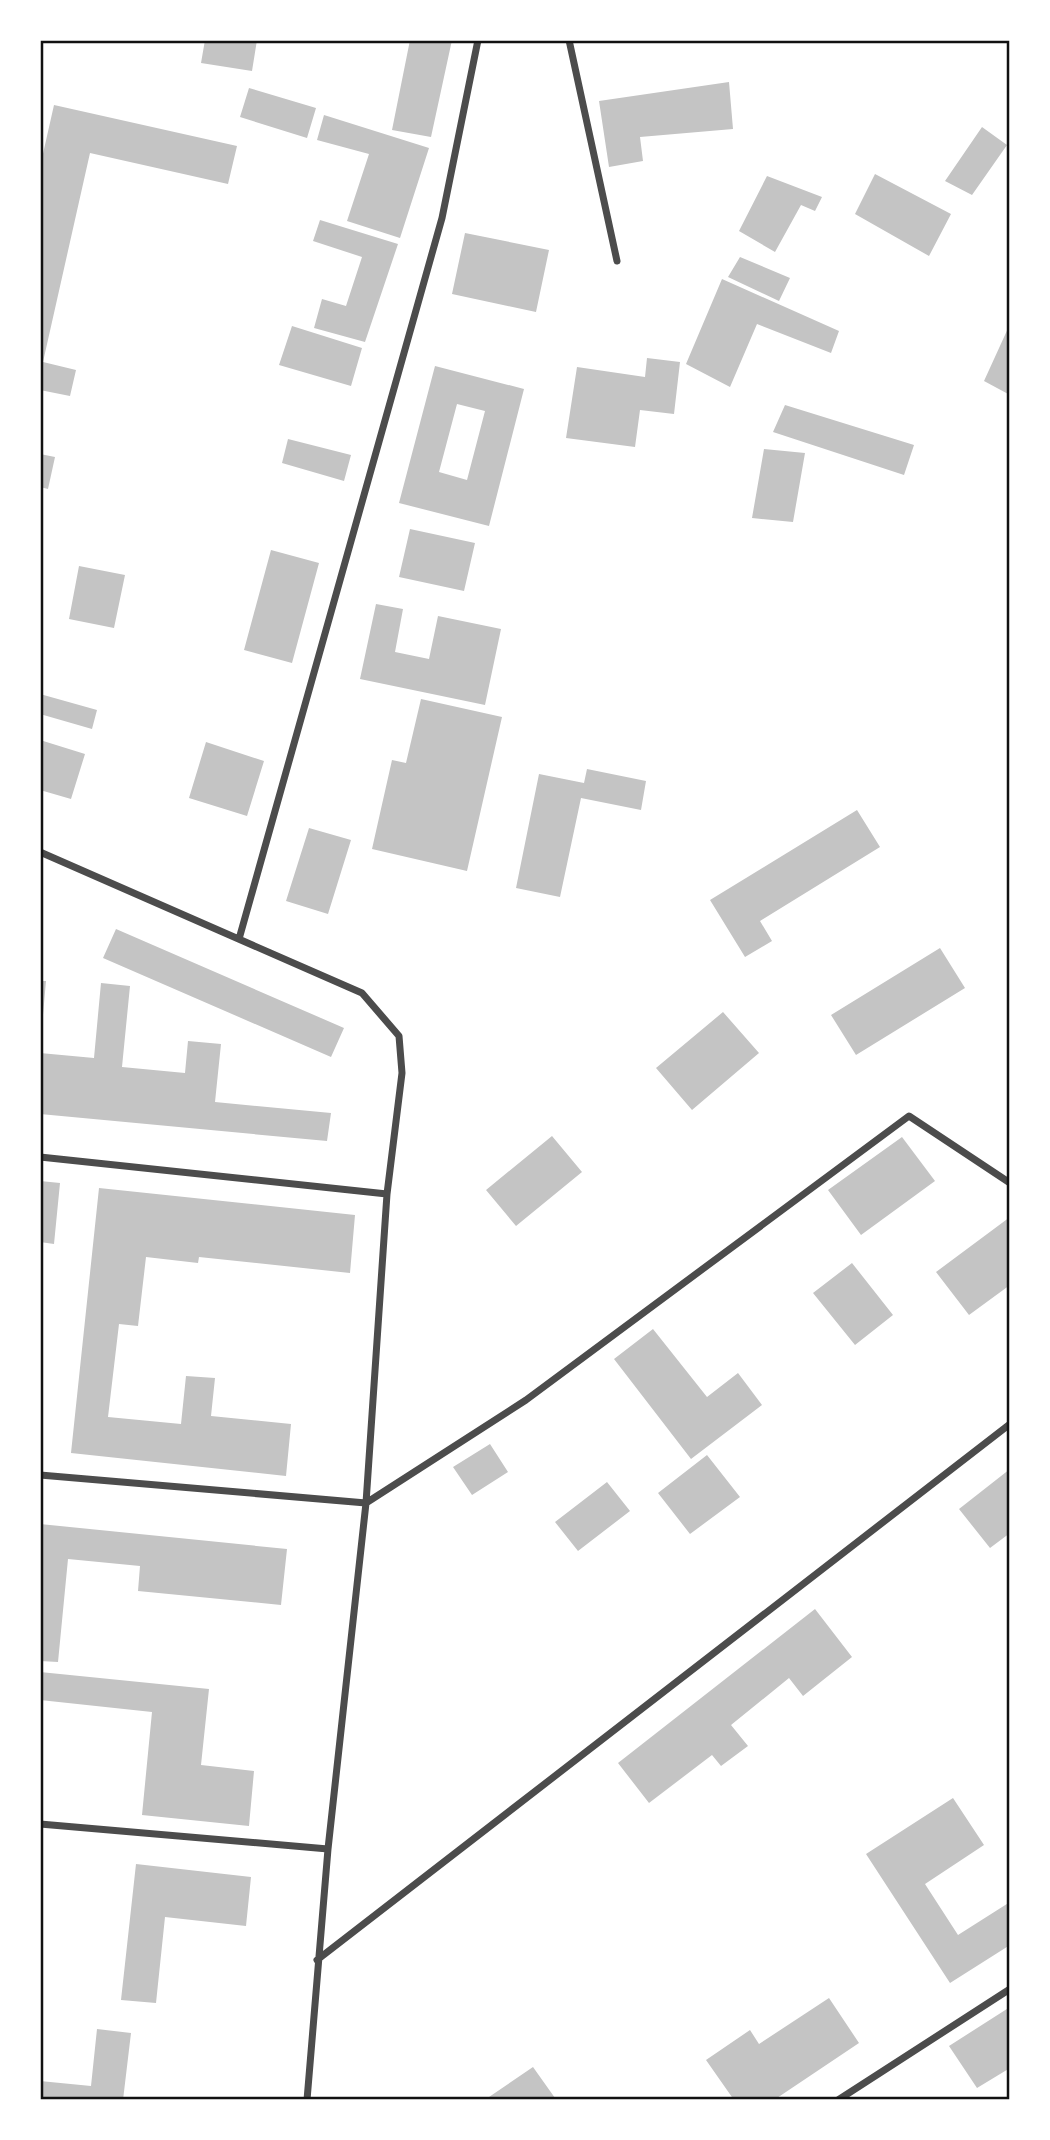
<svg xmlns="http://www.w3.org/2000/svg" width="1050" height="2140" font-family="Mulish,sans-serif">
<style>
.building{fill:#c4c4c4;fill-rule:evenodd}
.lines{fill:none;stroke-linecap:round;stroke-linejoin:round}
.minor{stroke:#4c4c4c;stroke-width:7}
.neatline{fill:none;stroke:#111;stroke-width:2.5}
</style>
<rect width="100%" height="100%" fill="#fff"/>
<path class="building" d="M205,40H257L252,71L201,63Z
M410,40H452L431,137L392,130Z
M729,82L733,129L640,137L643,161L609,167L599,101Z
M249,88L316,108L307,138L240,117Z
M54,105L237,146L228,184L90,153L43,362L76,370L70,396L40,390V167Z
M324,115L429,148L400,238L347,221L369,154L317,140Z
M982,127L1007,145L972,195L945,181Z
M875,174L951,214L929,256L855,214Z
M767,176L822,197L815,211L801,205L775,252L739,231Z
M320,220L398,244L365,342L314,328L322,299L346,306L362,257L313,241Z
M465,233L549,250L536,312L452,294Z
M740,257L790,278L779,301L728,277Z
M722,279L839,331L831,353L757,324L730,387L686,364Z
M1010,324V395L984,381Z
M292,326L362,348L351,386L279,365Z
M647,358L680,362L674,414L640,410L635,447L566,438L577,367L645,377Z
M435,366L524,389L489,526L399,503ZM457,404L485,411L467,480L439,472Z
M785,405L914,445L904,475L773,432Z
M288,439L351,455L344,481L282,463Z
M764,449L805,453L793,522L752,518Z
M40,454L55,457L48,489L40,487Z
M410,529L475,543L464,591L399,577Z
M271,550L319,563L292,663L244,650Z
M79,566L125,575L114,628L69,619Z
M376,604L403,609L395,652L429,659L438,616L501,629L485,705L360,679Z
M40,694L97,710L92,729L40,714Z
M421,699L502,717L467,871L372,849L392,760L406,763Z
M40,740L85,754L71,799L40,790Z
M206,742L264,761L247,816L189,798Z
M587,769L646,781L641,810L581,798L560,897L516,888L539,774L584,783Z
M857,810L880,847L760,921L772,941L745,957L710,900Z
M309,828L351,840L328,914L286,901Z
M116,929L344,1028L331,1057L103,958Z
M940,948L965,988L856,1055L831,1015Z
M40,981H46L42,1026H40Z
M101,983L130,986L122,1067L185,1073L188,1041L221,1044L215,1102L331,1113L327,1141L40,1114V1053L94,1058Z
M723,1012L759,1053L692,1110L656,1068Z
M552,1136L582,1172L516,1226L486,1190Z
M902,1137L935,1181L861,1235L828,1190Z
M40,1181L60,1183L54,1244L40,1242Z
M99,1188L355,1215L350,1273L199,1257L198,1263L146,1257L138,1326L119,1324L108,1417L181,1424L186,1376L215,1378L211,1416L291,1424L286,1476L71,1453Z
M1010,1217V1285L969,1315L936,1272Z
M852,1263L893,1315L855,1345L813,1293Z
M653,1329L707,1397L738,1373L762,1405L691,1459L614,1359Z
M490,1444L508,1472L472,1495L453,1467Z
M707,1455L740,1497L690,1534L658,1493Z
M1010,1469V1533L990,1548L959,1509Z
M607,1482L630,1511L578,1551L555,1522Z
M40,1524L287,1549L281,1605L138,1591L140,1566L68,1559L58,1662L40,1661Z
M815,1609L852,1657L803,1696L789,1678L731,1725L748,1746L721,1766L712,1755L649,1803L618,1763Z
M40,1672L209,1689L201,1765L254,1771L249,1826L142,1815L152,1712L40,1700Z
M953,1798L984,1845L925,1884L958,1935L1010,1902V1945L950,1983L866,1854Z
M136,1864L251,1877L246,1926L165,1917L156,2003L121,2000Z
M829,1998L859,2043L774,2100H734L706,2060L750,2030L759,2044Z
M1010,2007V2068L977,2088L949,2046Z
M97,2029L131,2033L123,2100H40V2081L91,2086Z
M533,2067L555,2098L485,2100L489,2097Z"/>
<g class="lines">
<path class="minor" d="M569,40L617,261
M40,852L362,993L399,1036L402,1073L387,1194L366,1503L328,1849L307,2100
M239,939L442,218L478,40
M40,1157L387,1194
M40,1475L366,1503L526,1400L909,1116L1010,1183
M40,1824L328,1849
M317,1960L1010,1424
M838,2100L1010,1989"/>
</g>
<rect width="1050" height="2140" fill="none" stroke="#ffffff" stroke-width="84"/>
<rect x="42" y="42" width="966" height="2056" class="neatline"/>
</svg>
